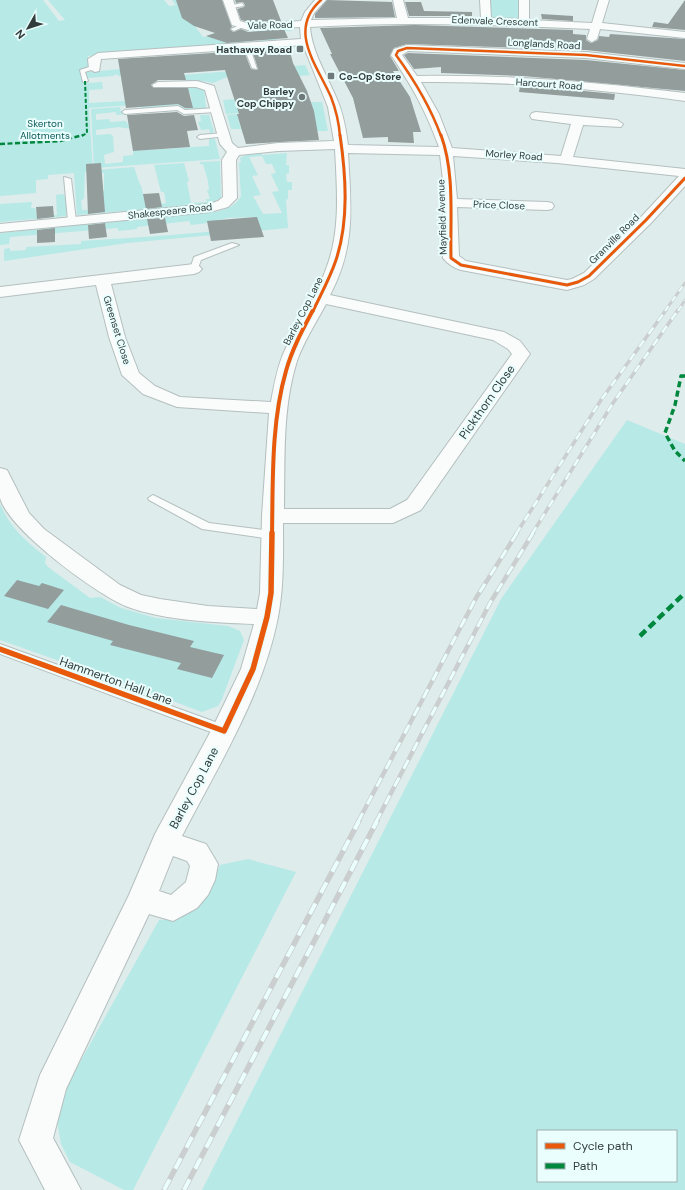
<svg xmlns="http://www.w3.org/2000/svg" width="685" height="1190" font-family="'DM Sans',sans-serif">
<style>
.green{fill:#b7e9e7;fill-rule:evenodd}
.building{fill:#929d9c}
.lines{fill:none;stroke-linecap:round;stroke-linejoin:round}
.lane-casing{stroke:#b4bfbe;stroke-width:2}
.street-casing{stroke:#b4bfbe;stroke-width:2}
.lane{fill:#fafcfc;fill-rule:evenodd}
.street{fill:#fafcfc;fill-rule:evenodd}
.rail-far3-casing{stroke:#cacece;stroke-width:3}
.rail-far2-casing{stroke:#cacece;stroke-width:3.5}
.rail-far1-casing{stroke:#cacece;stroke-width:4.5}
.rail-casing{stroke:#cacece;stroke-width:5.5}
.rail-far3{stroke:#e9fefd;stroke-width:2;stroke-dasharray:6;stroke-linecap:butt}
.rail-far2{stroke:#e9fefd;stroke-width:2.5;stroke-dasharray:8;stroke-linecap:butt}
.rail-far1{stroke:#e9fefd;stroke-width:3;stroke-dasharray:10;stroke-linecap:butt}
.rail{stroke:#e9fefd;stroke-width:4;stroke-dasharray:12;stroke-linecap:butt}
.quiet-far3{stroke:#00873e;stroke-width:2;stroke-dasharray:4 2;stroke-linecap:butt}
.quiet-far2{stroke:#00873e;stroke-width:2.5;stroke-dasharray:5 2.5;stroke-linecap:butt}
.quiet-far1{stroke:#00873e;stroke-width:3.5;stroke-dasharray:6 3.5;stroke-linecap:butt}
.quiet{stroke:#00873e;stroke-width:4.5;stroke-dasharray:8 4.5;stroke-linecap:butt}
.cycleway-far3-casing{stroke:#e9fefd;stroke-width:4}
.cycleway-far2-casing{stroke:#e9fefd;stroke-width:4.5}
.cycleway-far1-casing{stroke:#e9fefd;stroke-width:6}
.cycleway-casing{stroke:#e9fefd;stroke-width:8}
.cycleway-far3{stroke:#e8590c;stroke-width:2.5}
.cycleway-far2{stroke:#e8590c;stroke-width:3}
.cycleway-far1{stroke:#e8590c;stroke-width:4}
.cycleway{stroke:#e8590c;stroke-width:5.5}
.poi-dot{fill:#6e7a79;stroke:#e9fefd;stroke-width:1.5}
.labels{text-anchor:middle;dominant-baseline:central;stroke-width:4;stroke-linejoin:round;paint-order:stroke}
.far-street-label{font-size:10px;fill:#323c3c;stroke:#e9fefd}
.far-poi-label{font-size:10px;font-weight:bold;fill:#323c3c;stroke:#e9fefd;text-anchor:end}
.far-park-label{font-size:10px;fill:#105a58;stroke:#e9fefd}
.street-label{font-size:12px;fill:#323c3c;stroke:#e9fefd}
</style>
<rect width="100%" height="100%" fill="#deeceb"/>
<path class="green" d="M0,0H43L59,21L65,20L48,0H164L169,6L176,5L172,0H201L193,24L203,37L258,33V30L285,29L294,31H272L274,39H277L278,41L260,43L259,38L253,39V43L88,56L89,66L85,68L88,72L122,69L138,75L118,76L117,74L113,76L88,78V83L102,82L103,89L89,90V103L142,100L146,104L89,108L93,172H85L84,199L81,200L82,210H90L104,190V173H95V170L134,167L140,185H141L143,194H145L147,203L161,202L162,204L166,203L164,192H161L154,165L184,163L189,181L187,182L191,203L207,202L206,199H210L207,190H209L208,181L203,164H200V162L220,161L221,198L208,204L77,215L74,173L48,175V179L36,180V193L0,196Z
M488,0H520V18L490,17Z
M282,63L288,76L299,75L294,66L305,65L310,75L289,77L291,82L288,83L290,86L279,87L281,89H291V96L294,98L285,100V108L302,107L304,112H314L311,102H322L328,131H317L314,115L304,116L308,138L291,139L288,131L243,133L241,129H231L227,115L237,114L241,129L253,128L251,121L260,120L253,98L277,96L270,78H274L269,64Z
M244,70L213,83L202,81H183L182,75Z
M189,86L204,89L206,108L187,110L178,105L141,108V106L192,102L190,93H179L178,87Z
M234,99L239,113L226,114L223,100Z
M120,107L121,112L124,113L151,112L116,115V112L96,114V120L109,119L110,122L126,121L128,125L137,130L119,127L96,130V135L110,134L113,136L114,152L104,155L105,164L123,162V156L133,155V151L209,146V139H215L220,159L94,168L91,109Z
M200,115H209L214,132L210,133L209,129L201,130L198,122L201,121Z
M256,153H261L262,155L287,153L286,165H289V173L286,174L287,182H292V190H288V199L286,200L288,228L127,243L4,261V249L10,248V251L26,250V247L81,244V241C142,237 197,234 260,226L257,217L227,218L208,223L191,225L189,221L137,227V229L118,231V228L10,237L9,244L0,245V233L215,212C225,210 236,206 241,196L239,163L241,162L240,158L246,155ZM262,156L266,164H272L276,173L271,174L279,191L272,192L282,213L263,214L253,196L261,195L252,176L258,175L249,157Z
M63,194L66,198V216L0,222V204L32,202L31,208H35L37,217L57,215L56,195Z
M627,420L685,444V1190H202L501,599ZM538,1131H676V1181H538Z
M0,504C11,529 25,540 46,557L45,563L48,567L90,598L100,597L121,608L156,618L228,626L240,631L244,640L222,699L218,706L202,712L159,696L0,640Z
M248,859L296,872L133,1190H124L70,1162L61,1144L57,1121L64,1091L159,920L177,919L209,891L220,865Z"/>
<path class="building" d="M176,0H222L232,27L230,29L233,32L241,29L248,32L284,29L288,38L227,43L206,36L215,33L194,26L182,18Z
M235,0H273L281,21L249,22L241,20L237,9L244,7L245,5L243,2L236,3Z
M327,0L392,2L395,17L315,18V14Z
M685,0V30L652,27L654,22L668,24Z
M405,2H421L424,11L472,12V16H409Z
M541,14L573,16V21L542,19Z
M415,25L573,30V34L586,35V40L591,43L598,40L599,36L609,37L610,34L685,39V61L586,50L407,44L394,48L390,56L399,71H393L410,97L421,132H413L414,143L388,142V137L363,138L353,98L330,54H332L320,28Z
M289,48L293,63L307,91L314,111L319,140L246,144L237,114H239L225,70L184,73L186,80H158L151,85L154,88H188L193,108H185L178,104L126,108L118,59L244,51L251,69L257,70L258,69L252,50Z
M408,53L586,60L685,70V91L523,76L441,73V67L414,69L404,55Z
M520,86L553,88L615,94L614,100L519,92Z
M177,112L184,116L194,115L198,130L187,131L190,147L133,151L127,115Z
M101,163L105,212L88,214L86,164Z
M159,193L162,207L146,209L143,194Z
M53,206L54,217L37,219L36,207Z
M257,217L264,237L211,241L207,221Z
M165,218L168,232L150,234L147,219Z
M105,223L107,237L89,239L88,225Z
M55,228V242L37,243V230Z
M17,580L39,586L42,583L64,590L48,609L4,596Z
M61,605L129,625L194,641L190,647L224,655L212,678L177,669L181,663L110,645L113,641L47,622Z"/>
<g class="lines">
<g class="lane-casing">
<path id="lane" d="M242,3L244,6L231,8L228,6Z
M240,25L245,26L234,31L231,29Z
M246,43L249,45L257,69L252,68L243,45Z
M95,65L97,66V68L85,72L88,81L83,82L80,70Z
M178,106L185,110L216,108L219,110L216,112L184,114L177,110L125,114L122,112L125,110Z
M224,133L226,134V136L200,139L197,137L200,135Z
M64,177L71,179L76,221L72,223L68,221Z
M232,243L239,245L201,260L197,271H191L190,269L194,257Z
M153,495L209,523L271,531L277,535L271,539L202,529L149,500L148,498Z
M0,644L229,727L231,731L229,735L224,736L219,735L0,654Z"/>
</g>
<g class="street-casing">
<path id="street" d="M223,0H233L240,21L249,24L301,21L305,12L315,0H326L314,13L311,20L397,18L393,0H403L408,18H481L480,0H490L491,18L519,19V0H529V20L592,23L599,0H609L602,23L685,32V38L600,29L597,39L592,42L587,39L590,29C497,25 403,21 310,27C312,52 326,73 336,97C343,112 346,129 348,145L439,147C425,109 413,88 391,55L394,49L407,45L586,52L685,63V69L586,58L408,51L402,55L417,76C507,74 596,82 685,93V101C597,89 510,81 421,82L439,114L452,148L561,156L571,124L532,119L530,116L532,113L536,112L617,120L623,124L621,127L583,125L573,157L685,169V186L651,223L594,279L584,285L567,290L461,270C454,268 448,264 443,258V180L440,155L348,153C351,207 356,246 330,295L504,332L520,341L530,354L421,510L393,523H283C283,554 284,586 278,617C263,695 218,766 182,836L206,844L218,864L215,880L208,895L197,908L173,921L149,914L66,1089L53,1138L81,1190H45L19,1140L40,1075L129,895L155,834L212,729L241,669L254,624C212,622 167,621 128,607C97,595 9,530 0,498C0,490 0,477 0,468L7,470L29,513L44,529L120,585L141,595L160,599L208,606L257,609L260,593L262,516L269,413L177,407L143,394L122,375L109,337L96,285L0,297V287L194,264L199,266L202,269L199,272L194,274L111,284L125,337L139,373L155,386L180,397L271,402C274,385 277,368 284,352C297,323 316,299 326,269C341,231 337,189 335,149L278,151L239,155L236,160L237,198L228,207L210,212L0,232V224L209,204L218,201L223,197L222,160L227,152L220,144L205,90L196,87H154L152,85L158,82L197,81L214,86L232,143L238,148L278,143L334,141L328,107L303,45L101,59L99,71L95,72L89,69L88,59L98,53L301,39L300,27L248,30L232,25ZM453,156L557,163L679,176L641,217L584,273L572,279L567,280L466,261L459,256L457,207L547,210L552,209L554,206L552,203L547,202L457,199ZM326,304L493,340L508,349L512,354L407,500L390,509H284C285,461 282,408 297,361C304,341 316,323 326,304ZM173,856L187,861L190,866L186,882L171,895L159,891Z"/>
</g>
<use href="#lane" class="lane"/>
<use href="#street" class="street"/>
<g class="rail-far3-casing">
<path id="rail-far3" d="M665,311L685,283
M678,311L685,300"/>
</g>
<g class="rail-far2-casing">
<path id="rail-far2" d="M516,534L601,400L666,310
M532,534L613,403L678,310"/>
</g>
<g class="rail-far1-casing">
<path id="rail-far1" d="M358,822L476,598L517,533
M376,822L490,603L533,533"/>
</g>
<g class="rail-casing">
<path id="rail" d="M164,1190L359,821
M184,1190L377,821"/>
</g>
<use href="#rail-far3" class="rail-far3"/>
<use href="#rail-far2" class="rail-far2"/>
<use href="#rail-far1" class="rail-far1"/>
<use href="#rail" class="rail"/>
<path class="quiet-far3" d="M82,136L87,133L85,81"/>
<path class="quiet-far2" d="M0,144L60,141L83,135"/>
<path class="quiet-far1" d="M685,376H681L675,405L665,433L675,451L685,461"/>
<path class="quiet" d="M640,636L685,593"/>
<g class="cycleway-far3-casing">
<path id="cycleway-far3" d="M321,0C287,30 317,65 331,97C336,110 339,123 340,136
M441,136C430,106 415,81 396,55L398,51L407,48L586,55L685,66"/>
</g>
<g class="cycleway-far2-casing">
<path id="cycleway-far2" d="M441,135C455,174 450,217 451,258L461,265L567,285L578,282L589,276L646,220L685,178
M313,311C321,294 330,278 336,260C349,221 346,176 340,135"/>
</g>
<g class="cycleway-far1-casing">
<path id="cycleway-far1" d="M272,534C273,481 271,423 286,371C292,349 303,329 313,310"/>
</g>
<g class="cycleway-casing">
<path id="cycleway" d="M0,649L224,731L253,669L267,617L271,593L272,533"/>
</g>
<use href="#cycleway-far3" class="cycleway-far3"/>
<use href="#cycleway-far2" class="cycleway-far2"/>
<use href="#cycleway-far1" class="cycleway-far1"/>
<use href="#cycleway" class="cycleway"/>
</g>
<g class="poi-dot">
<rect x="296" y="45" width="8" height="8" rx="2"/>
<rect x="327" y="72" width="8" height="8" rx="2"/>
<circle cx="302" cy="97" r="4"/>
</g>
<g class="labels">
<g class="far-street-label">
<text transform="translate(495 21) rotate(2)">Edenvale Crescent</text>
<text transform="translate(270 25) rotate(-2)">Vale Road</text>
<text transform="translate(544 44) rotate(3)">Longlands Road</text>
<text transform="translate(549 84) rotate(4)">Harcourt Road</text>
<text transform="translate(514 155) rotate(4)">Morley Road</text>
<text transform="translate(499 205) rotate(2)">Price Close</text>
<text transform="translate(170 211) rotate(-6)">Shakespeare Road</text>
<text transform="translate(442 217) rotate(-92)">Mayfield Avenue</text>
<text transform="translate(614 239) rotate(-45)">Granville Road</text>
<text transform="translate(303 311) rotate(-63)">Barley Cop Lane</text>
<text transform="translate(117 330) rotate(73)">Greenset Close</text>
</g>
<g class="far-poi-label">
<text x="292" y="49">Hathaway Road</text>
<text x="339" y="76" text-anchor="start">Co-Op Store</text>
<text x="294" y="91">Barley<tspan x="294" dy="12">Cop Chippy</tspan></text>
</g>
<g class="far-park-label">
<text x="45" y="123">Skerton<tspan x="45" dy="12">Allotments</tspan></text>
</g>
<g class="street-label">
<text transform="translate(487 402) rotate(-55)">Pickthorn Close</text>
<text transform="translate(116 681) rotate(20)">Hammerton Hall Lane</text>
<text transform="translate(194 788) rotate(-62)">Barley Cop Lane</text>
</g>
</g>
<rect x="537" y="1130" width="140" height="52" fill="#e9fefd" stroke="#a0b0b0"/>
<rect x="545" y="1143" width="20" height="6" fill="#e8590c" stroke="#a0b0b0"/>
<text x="573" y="1150" font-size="12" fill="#323c3c">Cycle path</text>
<rect x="545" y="1163" width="20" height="6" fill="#00873e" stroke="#a0b0b0"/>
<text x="573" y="1170" font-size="12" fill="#323c3c">Path</text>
<g transform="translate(28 28) rotate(231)" stroke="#e9fefd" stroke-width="3" paint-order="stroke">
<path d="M0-3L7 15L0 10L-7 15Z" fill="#323c3c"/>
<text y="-6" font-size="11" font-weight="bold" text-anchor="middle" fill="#323c3c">N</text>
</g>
</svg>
